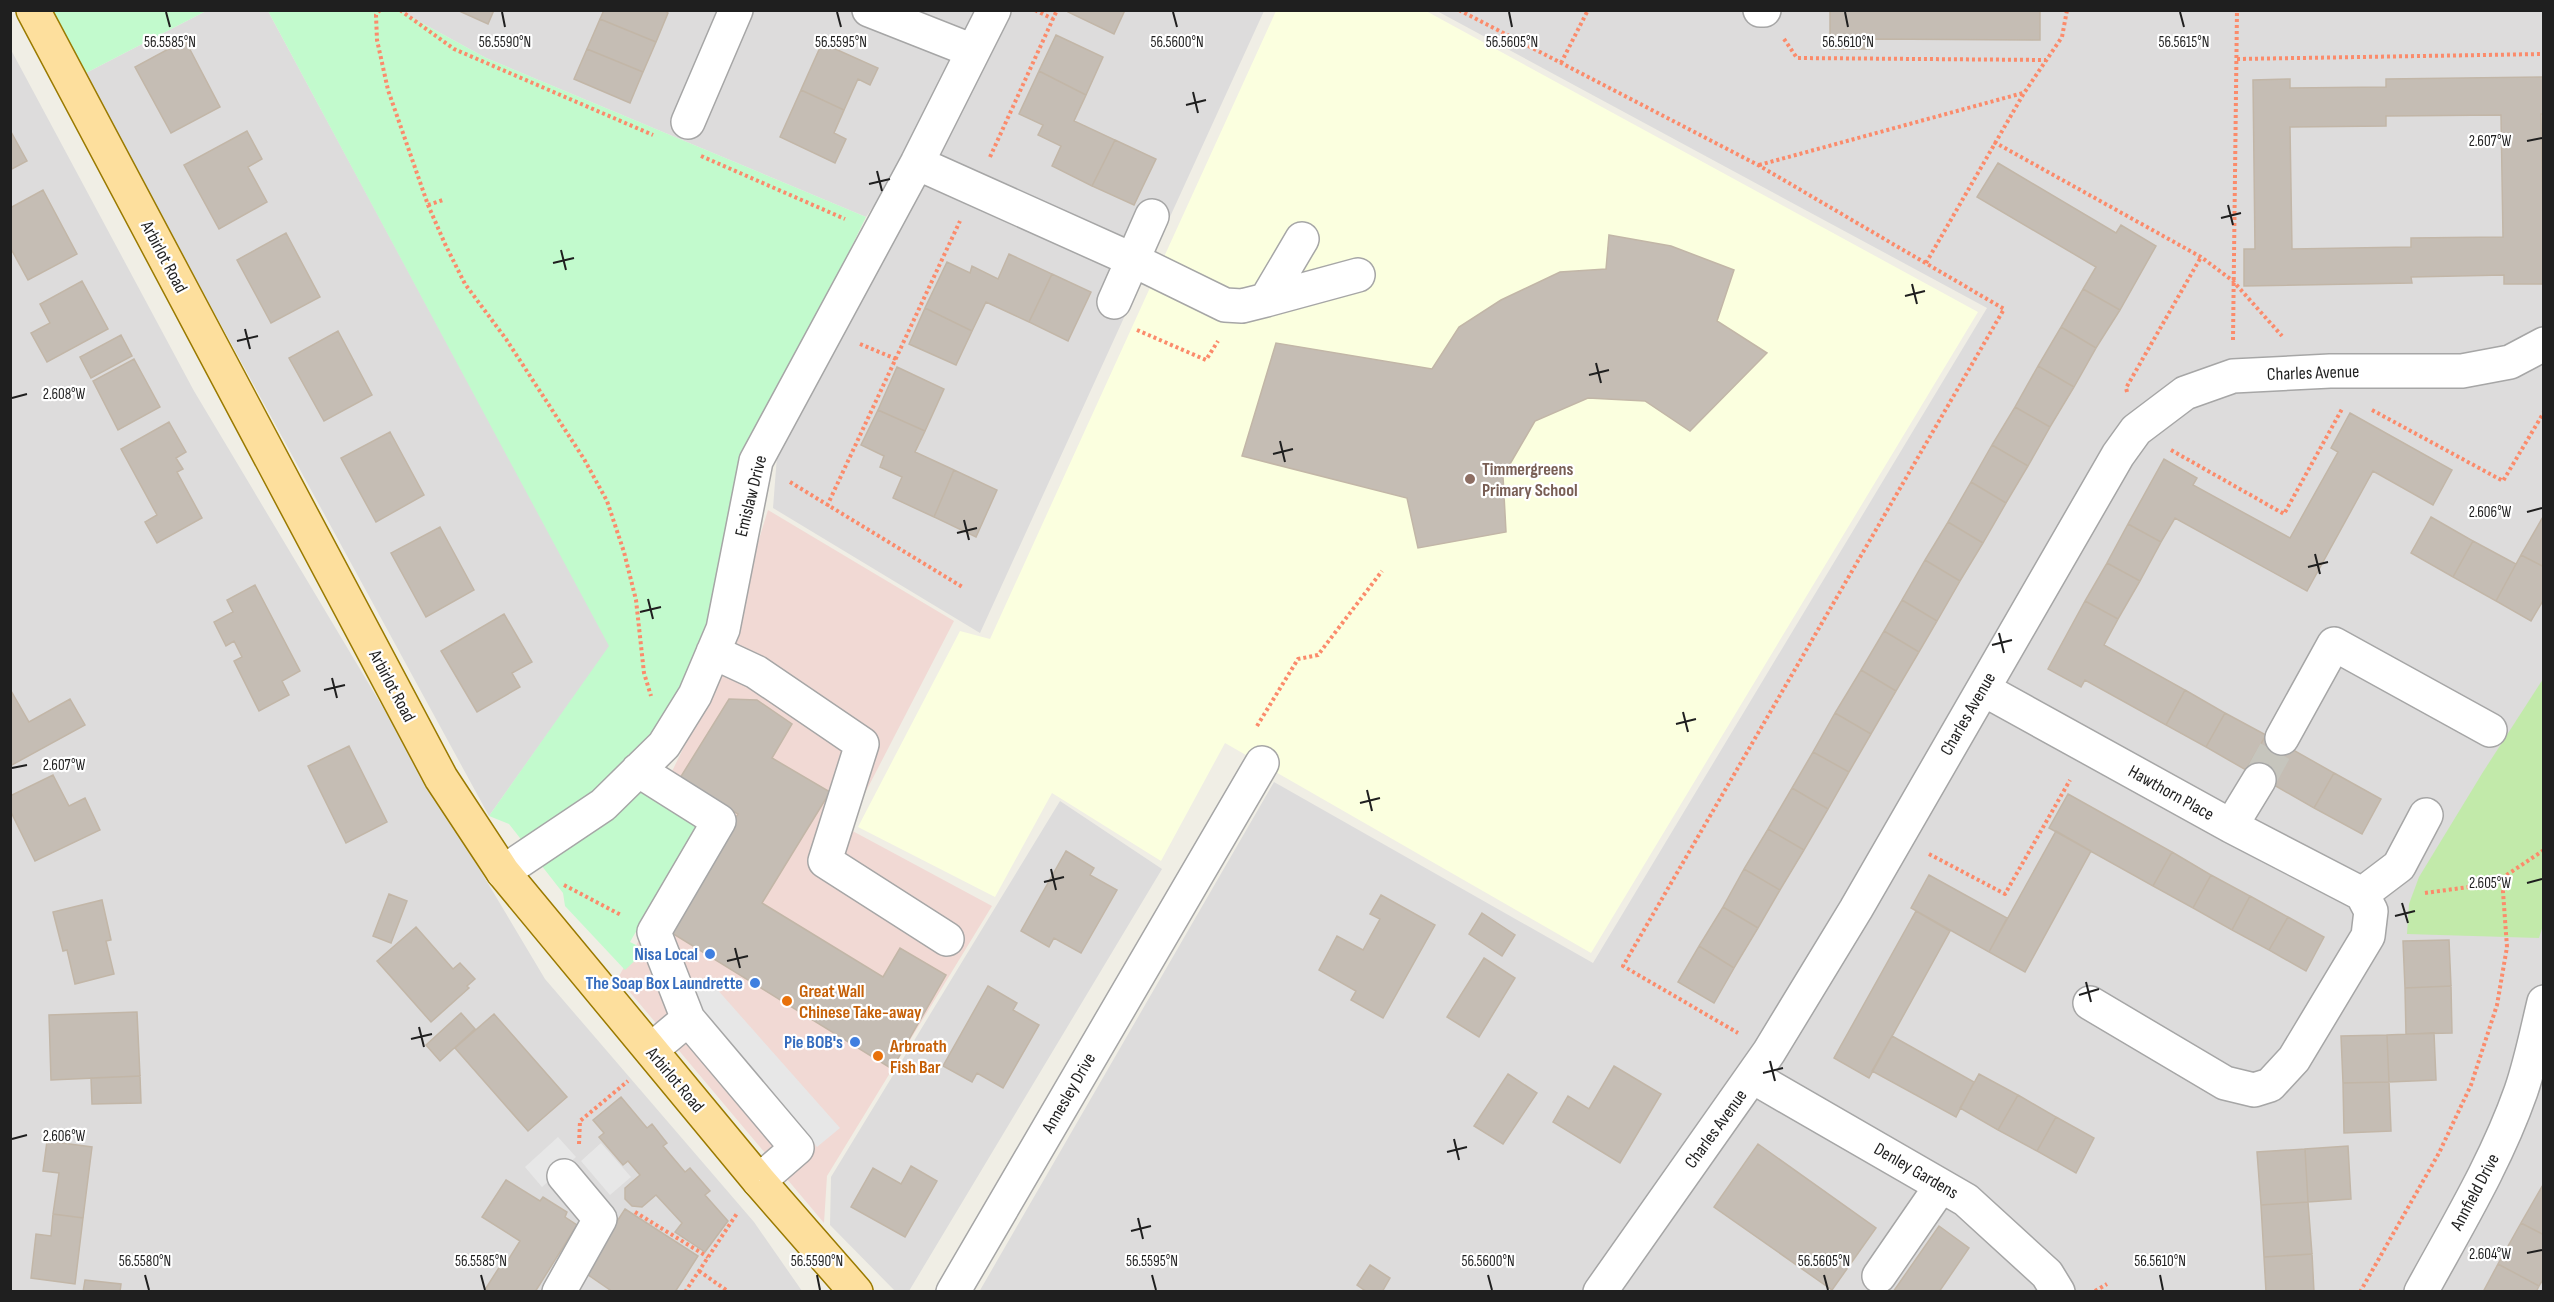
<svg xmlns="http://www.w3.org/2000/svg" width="2554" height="1302" font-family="'Sofia Sans Condensed',sans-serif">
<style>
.residential{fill:#dddcdc}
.commercial{fill:#f1d9d4}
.education{fill:#fbffdf}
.grass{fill:#c2eaaa}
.park{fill:#c2facd}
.parking{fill:#e7e7e7}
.building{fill:#c5bdb4;stroke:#c2b6a7;stroke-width:1.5;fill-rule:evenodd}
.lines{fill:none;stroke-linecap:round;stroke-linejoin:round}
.minor-tunnel{stroke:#c6c5bd;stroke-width:33;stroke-dasharray:33 16;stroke-linecap:butt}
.minor-casing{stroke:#a6a6a6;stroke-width:36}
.major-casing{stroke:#9a7a00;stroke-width:36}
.path{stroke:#fb8b6b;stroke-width:4;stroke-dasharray:3 3;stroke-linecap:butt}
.minor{stroke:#fff;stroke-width:33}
.major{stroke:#fddf9d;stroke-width:33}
.ticks{fill:none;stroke:#1f1f1f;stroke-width:2}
.education-dot{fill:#8d6e63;stroke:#fff;stroke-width:2}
.shop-dot{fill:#3f7fe0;stroke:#fff;stroke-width:2}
.food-dot{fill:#e8710a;stroke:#fff;stroke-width:2}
.labels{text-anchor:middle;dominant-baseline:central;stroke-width:4.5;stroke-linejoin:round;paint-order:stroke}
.street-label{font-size:18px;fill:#1f1f1f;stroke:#fff}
.education-label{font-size:18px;font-weight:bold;fill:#785e54;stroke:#fff;text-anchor:start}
.shop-label{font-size:18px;font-weight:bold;fill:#366cbe;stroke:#fff;text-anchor:end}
.food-label{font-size:18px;font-weight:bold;fill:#c56008;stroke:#fff;text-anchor:start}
.ticks-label{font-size:15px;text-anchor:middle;fill:#1f1f1f;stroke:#fff;stroke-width:4.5;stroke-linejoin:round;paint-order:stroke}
</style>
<rect width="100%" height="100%" fill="#f0eee5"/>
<path class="residential" d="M206,11H268L610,646L489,816L84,74Z
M400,11H985L918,143L866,217L486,58Z
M1005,11H1264L980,633L773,508L777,456Z
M1437,11H2543V1291L979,1292L1274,782L1593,963L1987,308Z
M10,48L194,391L545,979L754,1222L802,1291H11Z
M1060,801L1162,869L909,1291H895L830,1225L831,1177Z"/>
<path class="commercial" d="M768,510L954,621L847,828L992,906L827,1176L824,1223L618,978L703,825L660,796L715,683Z"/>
<path class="education" d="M1276,11H1426L1978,312L1591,953L1225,743L1161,861L1052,793L995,897L858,827L960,631L990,639Z"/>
<path class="grass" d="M2543,679L2544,922L2539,938L2407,934L2409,904L2419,877L2483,772Z"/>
<path class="park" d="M50,11H206L84,74Z
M268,11H400L486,58L866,217L750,455L715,627L627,782L697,825L630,942L646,950L625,970L565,906L563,893L509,824L489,816L609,646Z"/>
<path class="parking" d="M708,979L840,1128L817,1147L686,998Z
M558,1137L576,1157L542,1187L525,1167Z
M601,1143L631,1177L610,1195L581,1161Z"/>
<path class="building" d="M457,10H494L488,24Z
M604,10H664L668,13L656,42L600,19Z
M1069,10H1125L1114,34L1068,12Z
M1830,10H2040V40L1869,39V49H1830Z
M600,19L656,42L643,72L587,49Z
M1056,35L1103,57L1086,95L1039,71Z
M185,40L220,107L171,133L135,67Z
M822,43L878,68L870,85L858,79L844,110L801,90Z
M587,49L643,72L630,103L574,79Z
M1039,71L1086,95L1074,121L1115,140L1092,186L1052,166L1061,146L1038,135L1043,125L1019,114Z
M2544,77V114H2541L2544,284H2504V275L2411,277L2412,283L2244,286V249H2255L2253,80L2290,79V88L2386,87V79ZM2501,115L2503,237L2411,238V247L2292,249L2290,127L2386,126V116Z
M801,90L844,110L834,133L846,139L835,163L780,137Z
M10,130L27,161L10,170Z
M247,131L262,159L248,167L267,202L219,229L184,165Z
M1115,140L1156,159L1134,205L1092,186Z
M1998,163L2116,233L2121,225L2156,246L2120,310L2083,289L2096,267L1977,197Z
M43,190L77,254L28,280L10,247V208Z
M286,233L320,297L271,323L237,260Z
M1609,235L1671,246L1734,270L1717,321L1767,353L1690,431L1645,401L1588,398L1535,421L1503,476L1506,532L1418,548L1407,498L1242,456L1276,343L1432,369L1459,327L1501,300L1560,272L1606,269Z
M1009,254L1052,274L1029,322L986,302L972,331L925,308L947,262L970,273L972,266L998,279Z
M1052,274L1091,292L1068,341L1029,322Z
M82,281L108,329L47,362L31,333L50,323L40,304Z
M2083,289L2120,310L2096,348L2061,327Z
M925,308L972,331L956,365L909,344Z
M2061,327L2096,348L2074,387L2038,366Z
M338,331L372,395L324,421L289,358Z
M121,335L132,356L91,378L80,357Z
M134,359L160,407L118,430L93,381Z
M2038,366L2074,387L2050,427L2015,407Z
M897,367L944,389L925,431L878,410Z
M2015,407L2050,427L2028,466L1992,445Z
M878,410L925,431L915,452L954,470L934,517L893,498L902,477L880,467L884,456L861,445Z
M2350,413L2452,470L2433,505L2373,471L2307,591L2175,518L2161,542L2128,524L2164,459L2197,478L2193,485L2290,538L2338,452L2331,448Z
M169,422L186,452L176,458L183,469L177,472L202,518L157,543L145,522L157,515L121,449Z
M390,432L424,495L376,522L341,458Z
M1992,445L2028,466L2006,503L1971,482Z
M954,470L997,490L976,537L934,517Z
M1971,482L2006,503L1983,543L1948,522Z
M2544,515V567L2521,555Z
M2431,517L2473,541L2453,577L2411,553Z
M1948,522L1983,543L1960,581L1925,560Z
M2128,524L2161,542L2140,581L2107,563Z
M440,527L474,590L426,617L391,553Z
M2473,541L2516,564L2496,601L2453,577Z
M2521,555L2544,567V599L2531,621L2496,601Z
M1925,560L1960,581L1937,621L1902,600Z
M2107,563L2140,581L2118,619L2085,601Z
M255,585L300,671L282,681L289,695L259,711L234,661L242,657L234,641L226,646L214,622L233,612L227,600Z
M1902,600L1937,621L1919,652L1884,631Z
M2085,601L2118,619L2104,645L2185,690L2166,725L2085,680L2081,687L2048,669Z
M504,614L532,662L512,673L520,687L477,712L441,651Z
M1884,631L1919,652L1896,691L1861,670Z
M1861,670L1896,691L1871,734L1835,713Z
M10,689L29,722L70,699L85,725L10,766Z
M2185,690L2225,713L2206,747L2166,725Z
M729,699L757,700L792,724L772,758L830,792L762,903L883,977L900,948L946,975L892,1069L667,930L738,814L680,778Z
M1835,713L1871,734L1849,772L1813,752Z
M2225,713L2266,735L2246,770L2206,747Z
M2266,735L2286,746L2267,781L2246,770Z
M349,746L387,822L346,843L308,766Z
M2286,746L2334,773L2314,808L2267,781Z
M1813,752L1849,772L1828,809L1792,788Z
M2334,773L2381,799L2362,834L2314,808Z
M53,775L69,806L85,798L100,830L35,861L10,810V796Z
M1792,788L1828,809L1804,850L1768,829Z
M2068,794L2172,852L2153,886L2049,828Z
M1768,829L1804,850L1780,890L1744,869Z
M2056,831L2091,851L2025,972L1989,952Z
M1066,851L1094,868L1090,875L1117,890L1081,953L1054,938L1049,947L1021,931Z
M2172,852L2211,875L2193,908L2153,886Z
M1744,869L1780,890L1758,928L1723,907Z
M1929,875L2007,918L1989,952L1911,908Z
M2211,875L2250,896L2232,930L2193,908Z
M389,894L407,901L391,943L373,936Z
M1381,895L1435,925L1383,1018L1351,1000L1356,991L1319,970L1337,936L1363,950L1380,919L1370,914Z
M2250,896L2288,917L2269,950L2232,930Z
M102,900L111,940L106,941L114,974L75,984L67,950L63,951L53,912Z
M1723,907L1758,928L1734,968L1699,946Z
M1916,911L1950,931L1869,1078L1834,1058Z
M1482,913L1515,935L1502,956L1469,934Z
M2288,917L2324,937L2306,971L2269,950Z
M416,927L453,969L460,963L475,979L467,986L469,988L431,1022L377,961Z
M2449,940L2451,986L2405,988L2403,941Z
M1699,946L1734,968L1714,1003L1678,982Z
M1484,958L1515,978L1479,1037L1447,1017Z
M988,986L1017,1003L1013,1010L1039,1025L1003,1088L977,1073L972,1082L943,1066Z
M2451,986L2452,1033L2406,1034L2405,988Z
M137,1012L140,1076L51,1080L49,1015Z
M461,1013L475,1029L440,1061L426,1045Z
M494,1014L567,1097L528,1131L455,1048Z
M2434,1033L2436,1080L2389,1082L2387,1035Z
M2387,1035L2389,1082L2343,1083L2341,1036Z
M1892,1036L1974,1082L1956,1117L1872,1071Z
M1614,1066L1661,1094L1620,1163L1553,1122L1568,1096L1589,1109Z
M1508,1074L1537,1093L1503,1144L1474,1126Z
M1979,1074L2018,1095L1998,1130L1960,1108Z
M140,1076L141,1103L92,1104L91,1078Z
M2389,1082L2391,1131L2344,1133L2343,1083Z
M2018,1095L2056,1117L2037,1151L1998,1130Z
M621,1097L647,1128L652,1124L667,1143L663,1146L685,1172L690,1168L710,1191L705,1195L728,1221L705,1252L675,1232L682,1223L656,1195L642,1207L632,1206L625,1199V1188L640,1175L628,1161L623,1165L599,1137L604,1133L593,1120Z
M2056,1117L2094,1138L2076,1173L2037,1151Z
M47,1141L92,1147L83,1218L53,1214L59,1173L43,1171Z
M1758,1144L1876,1228L1832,1290L1714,1207Z
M2348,1146L2351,1199L2308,1202L2305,1149Z
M2305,1149L2308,1202L2261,1205L2257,1152Z
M911,1166L937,1181L905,1237L851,1207L873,1168L901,1184Z
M506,1180L540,1201L543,1197L567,1212L565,1217L577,1225L535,1292H488L486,1288L502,1263L505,1265L520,1241L482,1217Z
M2544,1183V1235L2521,1223Z
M2308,1202L2312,1254L2264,1257L2261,1205Z
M625,1209L698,1256L675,1292H613L584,1272Z
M53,1214L83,1218L75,1284L31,1278L36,1234L51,1236Z
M2521,1223L2544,1235V1278L2539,1286L2498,1264Z
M1939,1226L1969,1248L1939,1292H1893Z
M2312,1254L2314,1292H2266L2264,1257Z
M2498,1264L2539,1286L2536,1292H2483Z
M1370,1265L1390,1278L1382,1292H1367L1357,1285Z
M85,1280L121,1284L120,1292H83Z"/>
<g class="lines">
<path class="minor-tunnel" d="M2259,780L2282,738"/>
<g class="minor-casing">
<path id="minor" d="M869,10L973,51
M1760,10H1764
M688,122L736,10
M917,163L1133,260L1225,305L1242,306L1266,300
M1302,239L1266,300L1358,275
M1114,302L1152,216
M713,652L756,672L862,744L825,861L947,939
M1983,689L2231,826L2362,894
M2282,738L2334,644L2490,730
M638,770L719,821L654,932L688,1019
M2231,826L2259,780
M503,872L603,805L664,745L695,695L723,629L756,461L917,163L994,10
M2362,894L2399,866L2426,815
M2090,1003L2225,1083L2254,1090L2270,1085L2294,1059L2368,936L2371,911L2362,894
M651,1050L688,1019L797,1148L759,1181
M1753,1077L1966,1200L2047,1274L2058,1292
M1879,1276L1941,1186
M559,1292L600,1219L564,1176
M953,1292L1262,763
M1600,1292L1769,1052L1856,909L2118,455L2136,430L2185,393L2233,376L2330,371H2462L2510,362L2544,344
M2421,1292C2457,1226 2496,1162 2521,1091C2531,1062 2537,1031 2544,1002"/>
</g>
<g class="major-casing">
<path id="major" d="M33,10L441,778L503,872L759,1181L856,1292"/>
</g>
<path class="path" d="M380,10L376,15L377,40L388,90L428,205L445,244L465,284L506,339L584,459L607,501L624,552L636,600L644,673L651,696
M400,10L454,49L653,135
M1035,10L1053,19
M1459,10L1758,165L2004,309L1623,966L1738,1033
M1784,39L1797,58L2046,60
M2237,59L2544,54
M1561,63L1588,10
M1994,142L2201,257L2233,281L2282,336
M701,156L845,219
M990,157L1057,10
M1759,165L2023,93
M428,205L443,200
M1926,263L2024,93L2062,37L2067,10
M1137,330L1206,360L1218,341
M2233,340L2237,10
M860,344L896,359
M2127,392L2126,388L2201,257
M2372,410L2503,481L2544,412
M2171,450L2284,514L2342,409
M790,482L964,588
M827,506L960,221
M1257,726L1298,659L1318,655L1382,571
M1929,854L2005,894L2070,780
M564,885L621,915
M2425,893L2476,886L2502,878L2544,850
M579,1144L580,1121L628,1081
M635,1212L708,1257
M699,1271L729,1292
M2095,1291L2107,1284
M685,1292L738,1212
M2360,1292L2439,1153L2471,1085L2497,1005L2507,947L2502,878"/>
<use href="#minor" class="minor"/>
<use href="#major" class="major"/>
</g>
<path class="ticks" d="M166,12L170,27M502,12L505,27M837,12L841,27M1173,12L1177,27M1509,12L1512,27M1845,12L1848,27M2180,12L2184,27M1193,92L1198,113M1186,105L1206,100M2527,141L2542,138M877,171L882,191M869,184L890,179M2228,205L2233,225M2221,218L2241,213M561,250L566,270M553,263L574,258M1912,284L1917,304M1905,296L1925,291M245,329L250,349M237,341L258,336M1596,363L1601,383M1589,375L1609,370M12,398L27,394M1280,441L1285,462M1273,454L1293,449M2527,512L2542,508M964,520L969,540M957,533L977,528M2315,554L2320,574M2308,567L2328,562M648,599L653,619M640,612L661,607M1999,633L2004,653M1992,645L2012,640M332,678L337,698M324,690L345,685M1683,712L1688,732M1676,724L1696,719M12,768L27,765M1367,790L1372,811M1360,803L1380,798M1051,869L1056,890M1044,882L1064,877M2527,883L2542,879M2402,903L2408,923M2395,916L2415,911M735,948L740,968M727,961L748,956M2086,982L2091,1002M2079,995L2099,989M419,1027L424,1047M411,1039L432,1034M1770,1061L1775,1081M1763,1073L1783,1068M12,1139L27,1135M1454,1139L1459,1160M1447,1152L1467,1147M1138,1218L1143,1239M1131,1231L1151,1226M2527,1253L2542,1250M145,1275L149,1290M481,1275L485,1290M817,1275L820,1290M1152,1275L1156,1290M1488,1275L1492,1290M1824,1275L1828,1290M2160,1275L2163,1290"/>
<circle class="education-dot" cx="1470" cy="479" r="6"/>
<g class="shop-dot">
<circle cx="710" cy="954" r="6"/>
<circle cx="755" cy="983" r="6"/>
<circle cx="855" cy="1042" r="6"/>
</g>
<g class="food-dot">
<circle cx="787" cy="1001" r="6"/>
<circle cx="878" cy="1056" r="6"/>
</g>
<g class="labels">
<g class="street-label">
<text transform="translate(164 257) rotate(62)">Arbirlot Road</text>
<text transform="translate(2313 373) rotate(-2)">Charles Avenue</text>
<text transform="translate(751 496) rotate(-76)">Emislaw Drive</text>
<text transform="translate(392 686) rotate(62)">Arbirlot Road</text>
<text transform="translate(1968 714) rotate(-60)">Charles Avenue</text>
<text transform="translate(2171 793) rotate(29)">Hawthorn Place</text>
<text transform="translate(675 1080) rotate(50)">Arbirlot Road</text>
<text transform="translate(1069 1093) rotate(-60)">Annesley Drive</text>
<text transform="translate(1716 1129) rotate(-54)">Charles Avenue</text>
<text transform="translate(1916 1171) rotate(30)">Denley Gardens</text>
<text transform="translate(2475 1192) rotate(-62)">Annfield Drive</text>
</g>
<g class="education-label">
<text x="1482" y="469">Timmergreens<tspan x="1482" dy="21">Primary School</tspan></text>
</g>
<g class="shop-label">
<text x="698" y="954">Nisa Local</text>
<text x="743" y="983">The Soap Box Laundrette</text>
<text x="843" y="1042">Pie BOB's</text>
</g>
<g class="food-label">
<text x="799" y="991">Great Wall<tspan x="799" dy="21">Chinese Take-away</tspan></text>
<text x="890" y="1046">Arbroath<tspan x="890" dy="21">Fish Bar</tspan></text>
</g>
</g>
<g class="ticks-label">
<text x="170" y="47">56.5585°N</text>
<text x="505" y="47">56.5590°N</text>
<text x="841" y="47">56.5595°N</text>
<text x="1177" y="47">56.5600°N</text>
<text x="1512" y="47">56.5605°N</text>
<text x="1848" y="47">56.5610°N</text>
<text x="2184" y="47">56.5615°N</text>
<text x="2490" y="146">2.607°W</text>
<text x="64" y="399">2.608°W</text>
<text x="2490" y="517">2.606°W</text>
<text x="64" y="770">2.607°W</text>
<text x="2490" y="888">2.605°W</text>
<text x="64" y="1141">2.606°W</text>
<text x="2490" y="1259">2.604°W</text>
<text x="145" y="1266">56.5580°N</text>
<text x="481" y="1266">56.5585°N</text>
<text x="817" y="1266">56.5590°N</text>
<text x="1152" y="1266">56.5595°N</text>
<text x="1488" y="1266">56.5600°N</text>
<text x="1824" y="1266">56.5605°N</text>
<text x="2160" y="1266">56.5610°N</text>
</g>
<rect width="2554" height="1302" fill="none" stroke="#1f1f1f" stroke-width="24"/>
</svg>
